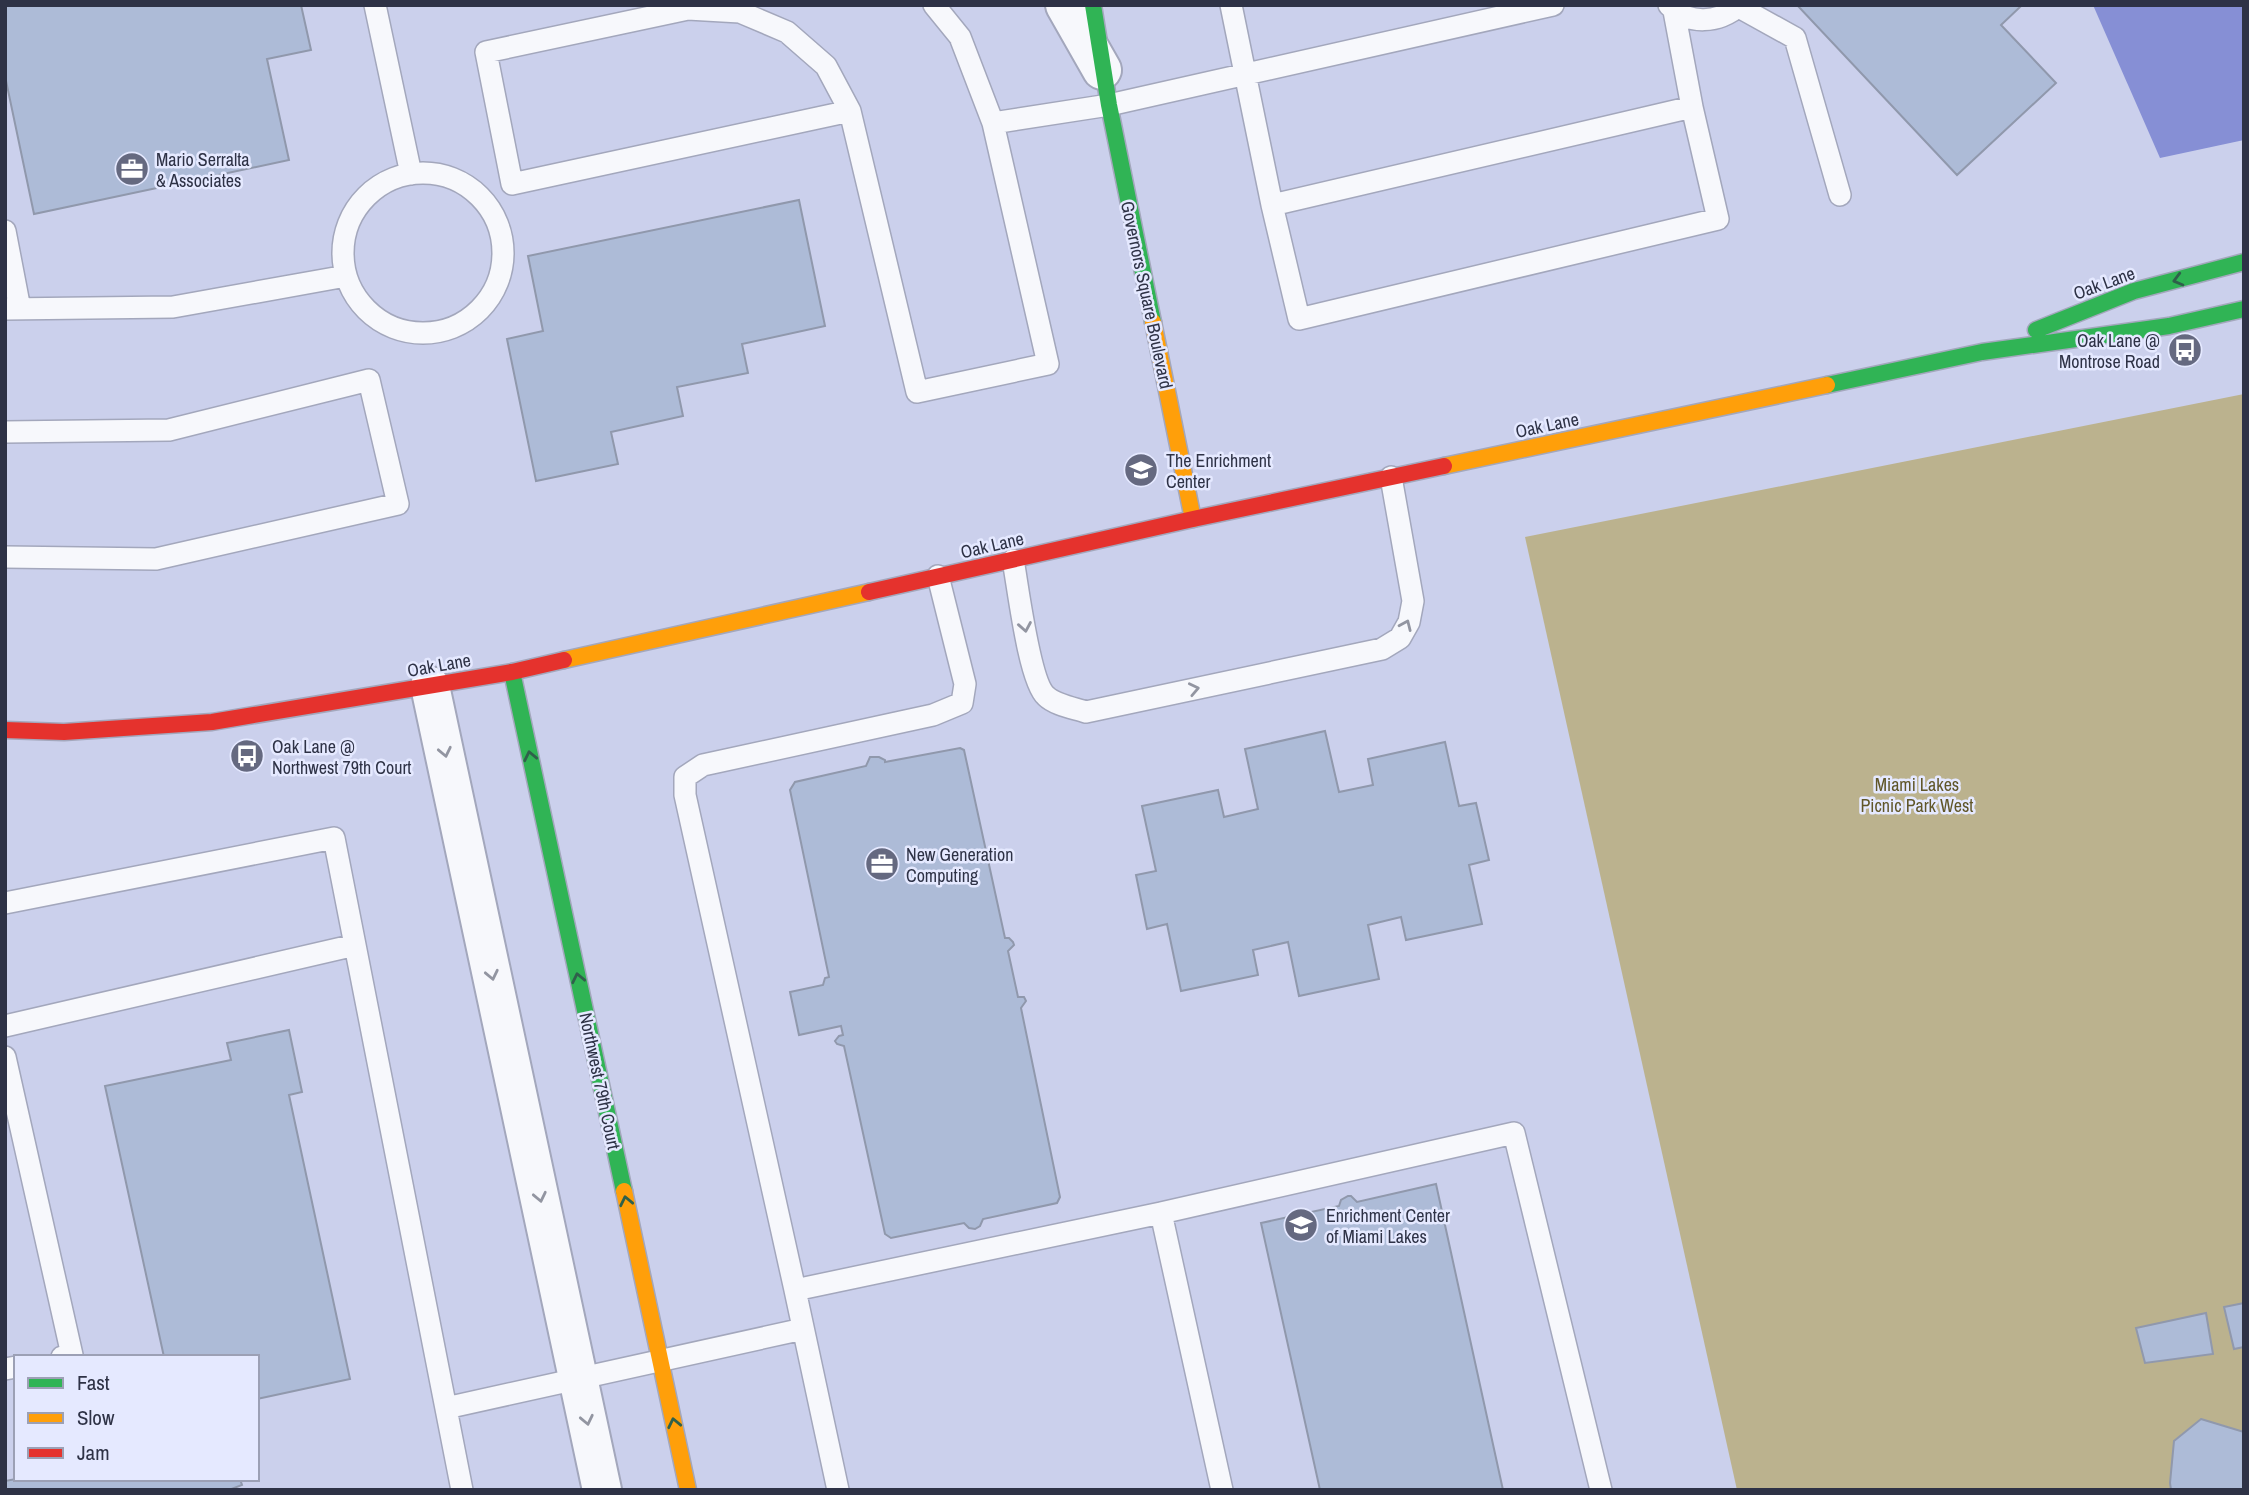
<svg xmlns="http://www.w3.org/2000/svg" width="2249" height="1495" font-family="'Archivo Narrow',sans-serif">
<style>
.green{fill:#bbb28e}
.water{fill:#868fd5}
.building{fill:#adbbd7;stroke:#9098ac;stroke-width:2}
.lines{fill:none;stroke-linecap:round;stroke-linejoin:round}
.lane-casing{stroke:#a3a7bc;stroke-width:24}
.street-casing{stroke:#a3a7bc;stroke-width:42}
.fast-casing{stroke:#a3a7bc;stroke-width:19}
.slow-casing{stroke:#a3a7bc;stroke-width:19}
.jam-casing{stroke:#a3a7bc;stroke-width:19}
.lane{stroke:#f7f8fc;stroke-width:21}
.street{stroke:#f7f8fc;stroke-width:38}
.fast{stroke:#30b455;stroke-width:16}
.slow{stroke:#ff9f0a;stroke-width:16}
.jam{stroke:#e5322d;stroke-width:16}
.oneway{stroke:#2f604b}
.oneway2{stroke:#9295a1}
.labels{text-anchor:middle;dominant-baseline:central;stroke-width:5;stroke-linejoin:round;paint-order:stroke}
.poi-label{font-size:18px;fill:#2e3246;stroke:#e5e9ff;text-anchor:start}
.street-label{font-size:18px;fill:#2e3246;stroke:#e5e9ff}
.park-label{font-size:18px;fill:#605628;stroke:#e5e9ff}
</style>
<rect width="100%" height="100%" fill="#cbd0ec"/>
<path class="green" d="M2244,394V1490H1737L1525,537Z"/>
<path class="water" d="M2093,5H2244V140L2160,158Z"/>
<path class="building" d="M5,5H301L311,50L267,59L289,160L34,214L5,76Z
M1797,5H2018L2020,7L2001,25L2056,83L1957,175Z
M799,200L825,326L742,344L748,373L677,387L683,416L611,432L618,464L536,481L507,339L543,331L528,256Z
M1325,731L1339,792L1373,785L1368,759L1445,742L1459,806L1476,803L1489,860L1469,865L1482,924L1406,940L1401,917L1368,925L1379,979L1299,996L1288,942L1253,950L1258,975L1181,991L1167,924L1147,929L1136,875L1156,871L1142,806L1218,790L1224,817L1258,809L1245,749Z
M960,748L964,750L1005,938H1009L1013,942L1014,945L1008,951L1018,997H1024L1026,1001L1021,1008L1060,1197L1057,1203L983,1219L980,1226L975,1229L969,1228L964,1223L891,1238L885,1234L844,1046L837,1044L835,1041L839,1036L843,1035L841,1026L799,1035L790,992L823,985L825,978L829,977L790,790L795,782L866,766L870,757H879L885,760V762Z
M289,1030L302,1092L289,1095L350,1379L257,1399V1357H164L105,1086L231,1060L227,1043Z
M1436,1184L1503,1490H1320L1261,1223L1339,1206L1341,1200L1348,1196H1351L1357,1202Z
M2244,1303V1347L2234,1349L2224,1307Z
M2206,1313L2213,1354L2145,1363L2136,1328Z
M2201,1419L2244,1432V1490H2171L2170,1483L2174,1441Z
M16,1479H240L242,1485L229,1490H5V1481Z"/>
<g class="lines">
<g class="lane-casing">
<path id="lane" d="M375,5L411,174
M934,5L960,37L993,123L1109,105L1553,5
M1231,5L1272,205
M1669,5C1689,26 1719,23 1740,5
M1739,7L1795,38L1840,195
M1674,11L1692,107L1272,205L1299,319L1718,219L1692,107
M850,111L512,184L486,52L688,9L740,12L787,32L826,66L850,111L917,392L1048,364L993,123
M343 253a80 80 0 1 1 160 0a80 80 0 1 1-160 0Z
M5,231L20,309
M5,309L173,307L346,276
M5,432L169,430L369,380L398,504L156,559L5,557
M1013,560C1018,586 1029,681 1046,696C1055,705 1074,708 1086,712L1382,649L1400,638L1409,622L1413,601L1391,477
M938,576L965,684L962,703L933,715L703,765L685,777V795L795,1290L1161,1213L1222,1490
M5,903L334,838L462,1490
M5,1026L355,945
M5,1057L72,1355L62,1357
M1161,1213L1514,1133L1601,1490
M795,1290L838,1490
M5,1369L16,1367
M446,1408L803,1329"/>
</g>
<g class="street-casing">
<path id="street" d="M1065,5L1102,70
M430,686L602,1490"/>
</g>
<g class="fast-casing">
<path id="fast" d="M1093,5L1109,105L1153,322
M2036,330L2134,291L2244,262
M1827,385L1982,352L2169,326L2244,309
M512,672L624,1191"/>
</g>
<g class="slow-casing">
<path id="slow" d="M1153,322L1193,519
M1444,466L1827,385
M564,660L869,592
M624,1191L688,1490"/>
</g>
<g class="jam-casing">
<path id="jam" d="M869,592L1193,519L1444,466
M5,730L64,732L212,722L512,672L564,660"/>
</g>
<use href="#lane" class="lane"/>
<use href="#street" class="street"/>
<use href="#fast" class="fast"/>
<use href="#slow" class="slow"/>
<use href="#jam" class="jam"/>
</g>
<defs><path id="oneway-chevron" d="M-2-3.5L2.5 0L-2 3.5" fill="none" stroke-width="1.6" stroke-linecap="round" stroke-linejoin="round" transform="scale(1.75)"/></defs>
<g class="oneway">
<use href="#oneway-chevron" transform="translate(2178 280) rotate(165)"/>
<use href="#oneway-chevron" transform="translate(530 756) rotate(-102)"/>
<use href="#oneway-chevron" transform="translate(578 978) rotate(-102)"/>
<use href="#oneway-chevron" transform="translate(626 1201) rotate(-102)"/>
<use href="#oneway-chevron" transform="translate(674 1423) rotate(-102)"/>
</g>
<g class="oneway2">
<use href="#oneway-chevron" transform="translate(1406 625) rotate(-66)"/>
<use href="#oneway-chevron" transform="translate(1025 627) rotate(80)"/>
<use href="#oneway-chevron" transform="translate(1194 689) rotate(-12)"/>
<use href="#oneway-chevron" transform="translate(445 752) rotate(78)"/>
<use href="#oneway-chevron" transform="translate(492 975) rotate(78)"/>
<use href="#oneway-chevron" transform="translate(540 1197) rotate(78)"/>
<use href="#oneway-chevron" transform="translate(587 1420) rotate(78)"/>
</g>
<defs>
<g id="office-disc" transform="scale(1.75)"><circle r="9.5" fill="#656980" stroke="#e5e9ff"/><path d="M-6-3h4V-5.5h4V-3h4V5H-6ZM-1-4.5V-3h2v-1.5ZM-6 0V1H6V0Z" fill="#fff"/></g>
<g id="bus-disc" transform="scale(1.75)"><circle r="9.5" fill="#656980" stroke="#e5e9ff"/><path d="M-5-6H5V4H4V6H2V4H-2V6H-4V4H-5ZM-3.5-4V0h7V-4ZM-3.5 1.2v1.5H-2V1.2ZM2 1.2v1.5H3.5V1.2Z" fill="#fff"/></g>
<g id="school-disc" transform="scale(1.75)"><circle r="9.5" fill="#656980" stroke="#e5e9ff"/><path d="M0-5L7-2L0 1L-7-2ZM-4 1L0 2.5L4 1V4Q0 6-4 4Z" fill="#fff"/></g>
</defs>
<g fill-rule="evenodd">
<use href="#office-disc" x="132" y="169"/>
<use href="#bus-disc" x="2185" y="350"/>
<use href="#school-disc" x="1141" y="470"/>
<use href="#bus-disc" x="247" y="756"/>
<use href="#office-disc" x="882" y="864"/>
<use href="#school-disc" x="1301" y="1225"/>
</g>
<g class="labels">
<g class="poi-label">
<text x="156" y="159">Mario Serralta<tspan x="156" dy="21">&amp; Associates</tspan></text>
<text x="2160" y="340" text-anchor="end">Oak Lane @<tspan x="2160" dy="21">Montrose Road</tspan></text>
<text x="1166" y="460">The Enrichment<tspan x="1166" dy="21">Center</tspan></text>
<text x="272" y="746">Oak Lane @<tspan x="272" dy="21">Northwest 79th Court</tspan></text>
<text x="906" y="854">New Generation<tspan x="906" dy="21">Computing</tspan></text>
<text x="1326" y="1215">Enrichment Center<tspan x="1326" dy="21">of Miami Lakes</tspan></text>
</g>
<g class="street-label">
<text transform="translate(2104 283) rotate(-20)">Oak Lane</text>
<text transform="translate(1147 295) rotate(78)">Governors Square Boulevard</text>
<text transform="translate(1547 425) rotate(-12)">Oak Lane</text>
<text transform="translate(992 545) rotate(-13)">Oak Lane</text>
<text transform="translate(439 665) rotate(-10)">Oak Lane</text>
<text transform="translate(600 1081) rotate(78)">Northwest 79th Court</text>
</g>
<g class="park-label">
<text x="1917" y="784">Miami Lakes<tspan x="1917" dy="21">Picnic Park West</tspan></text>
</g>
</g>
<rect width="2249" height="1495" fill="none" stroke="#2e3246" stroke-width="14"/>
<rect x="14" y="1355" width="245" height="126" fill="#e5e9ff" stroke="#9ca0b5" stroke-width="2"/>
<rect x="28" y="1378" width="35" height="10" fill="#30b455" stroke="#9ca0b5" stroke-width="2"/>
<text x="77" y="1390" font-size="21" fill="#2e3246">Fast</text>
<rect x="28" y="1413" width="35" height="10" fill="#ff9f0a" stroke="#9ca0b5" stroke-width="2"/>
<text x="77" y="1425" font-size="21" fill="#2e3246">Slow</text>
<rect x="28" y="1448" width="35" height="10" fill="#e5322d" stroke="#9ca0b5" stroke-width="2"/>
<text x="77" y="1460" font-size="21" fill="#2e3246">Jam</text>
</svg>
